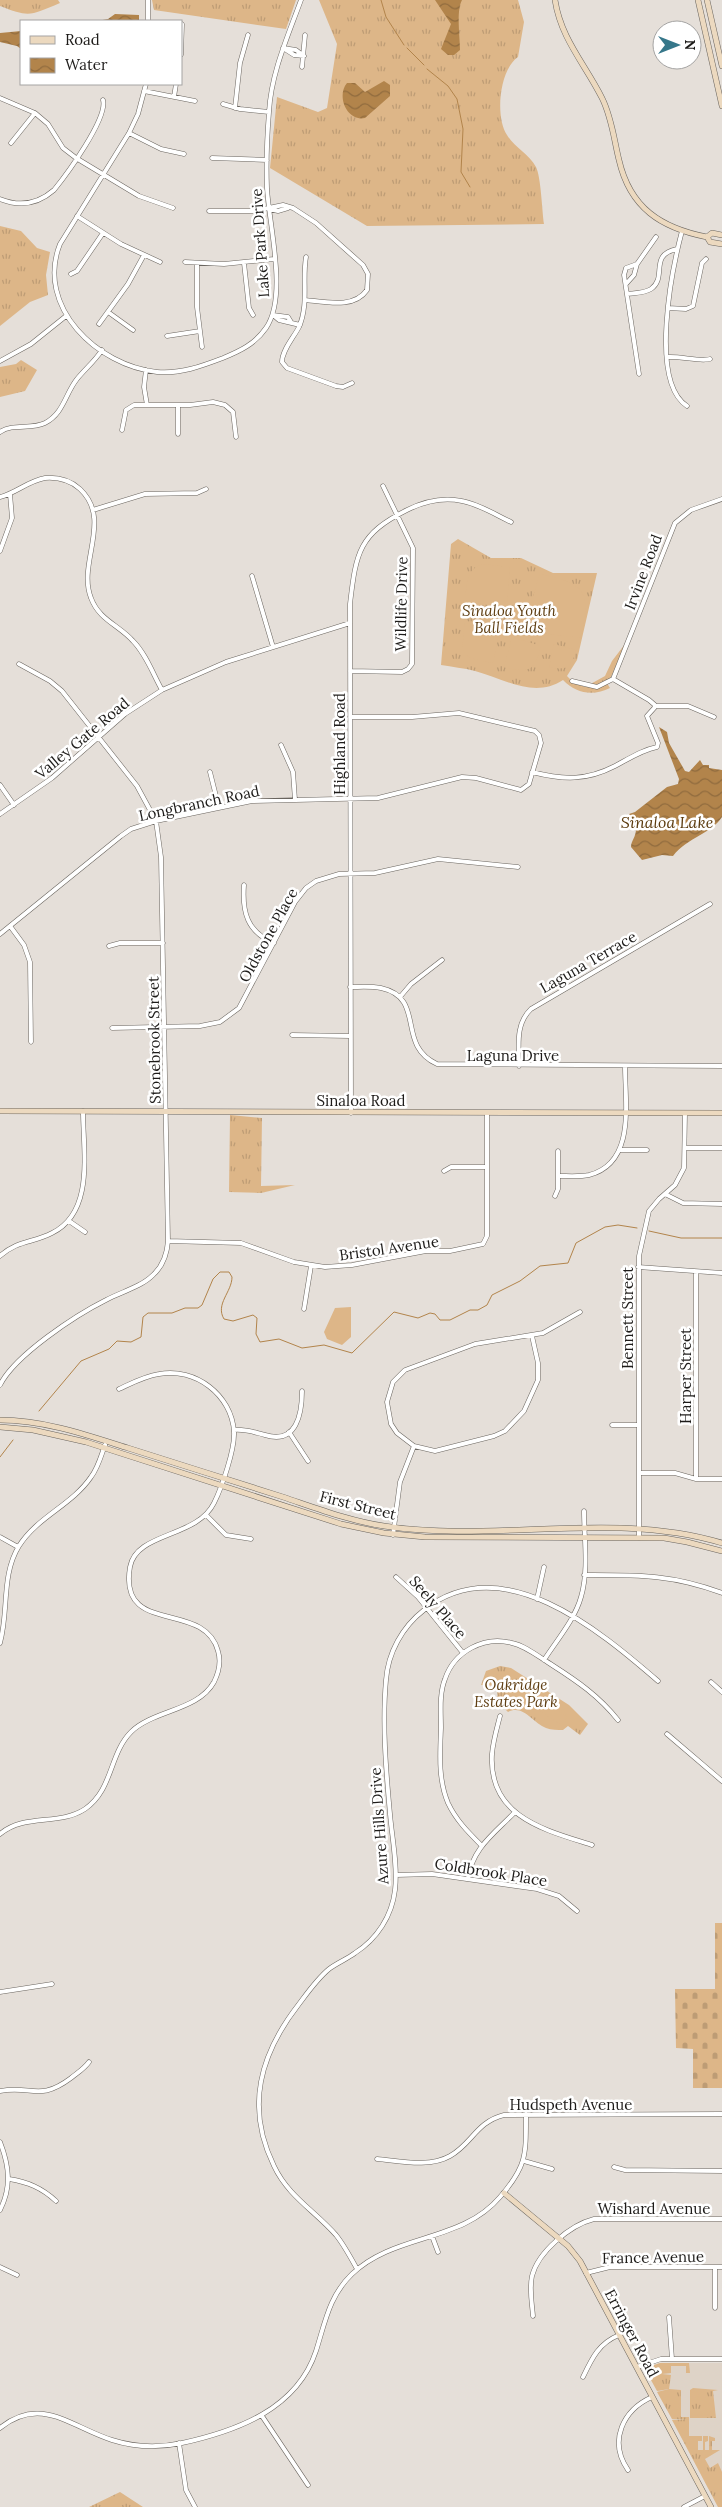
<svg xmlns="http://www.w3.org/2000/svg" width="722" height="2507" font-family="Lora,serif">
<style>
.built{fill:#ded3c7}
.grass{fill:url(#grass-tufts)}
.cemetery{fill:url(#cemetery-stones)}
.pitch{fill:#ddb688}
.water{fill:url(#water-waves)}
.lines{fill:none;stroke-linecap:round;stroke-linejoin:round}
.stream{stroke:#b2844b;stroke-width:1}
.street-casing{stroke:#6a655f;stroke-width:5}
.secondary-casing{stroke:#6a655f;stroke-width:6}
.street{stroke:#fff;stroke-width:4}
.secondary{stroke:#ecd9bf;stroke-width:5}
.labels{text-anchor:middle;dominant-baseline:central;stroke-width:5;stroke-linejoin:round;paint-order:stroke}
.street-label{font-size:15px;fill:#1d1b19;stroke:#fff}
.park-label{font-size:15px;font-style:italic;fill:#5f3e12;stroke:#fff}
.water-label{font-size:16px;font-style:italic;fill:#5b3a0d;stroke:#fff}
</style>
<defs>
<pattern id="grass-tufts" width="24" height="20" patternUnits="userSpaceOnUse" patternTransform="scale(1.25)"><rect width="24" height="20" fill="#ddb688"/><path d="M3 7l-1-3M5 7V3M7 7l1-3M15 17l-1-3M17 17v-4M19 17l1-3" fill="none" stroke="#bd9c75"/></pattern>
<pattern id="cemetery-stones" width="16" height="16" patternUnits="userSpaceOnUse" patternTransform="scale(1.25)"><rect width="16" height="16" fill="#ddb688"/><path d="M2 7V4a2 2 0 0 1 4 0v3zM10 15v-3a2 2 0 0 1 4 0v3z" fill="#bd9c75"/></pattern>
<pattern id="water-waves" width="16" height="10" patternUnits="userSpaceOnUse" patternTransform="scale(1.25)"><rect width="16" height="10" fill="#b2844b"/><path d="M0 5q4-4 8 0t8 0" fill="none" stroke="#906b3e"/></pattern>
</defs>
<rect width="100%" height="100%" fill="#e5dfd9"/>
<path class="built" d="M660,2363H722V2507H718L646,2369Z"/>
<path class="grass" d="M0,0H58L60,3C31,15 30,18 0,6Z
M152,0H296L286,29L154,10Z
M319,0H518L524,22L518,57C499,70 495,117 507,135C514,147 529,154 536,167C541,177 542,210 544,224L367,226L270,168L277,97L318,112L327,108L337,44Z
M0,226L21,231L37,248L50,252L46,275L48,295L30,302L0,326Z
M21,360L37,370L25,391L0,397V367L16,364Z
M458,539L491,558H521L553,573H597L577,660L567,676L573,682L585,687L605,676L612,661L625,644L612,675L607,683L610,688C594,696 576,694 563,680C534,699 505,679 475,671C464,668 452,667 441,665L451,544Z
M230,1115L262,1118L261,1186L295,1185L261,1193L229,1192Z
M500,1666L511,1668L569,1705L588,1724L580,1735L568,1726L563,1730C558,1730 551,1730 546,1728C533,1723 523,1704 508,1712L504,1708L498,1707L497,1686L481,1685L486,1671Z
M660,2363H689L690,2373H686V2366H671V2373L662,2374L671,2375L669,2389L681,2390V2417H689V2436H702V2441H698V2450H703V2436H708V2441L705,2442V2450H709V2436L715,2438V2441H712V2450H720L705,2459L710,2468L718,2463L722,2472V2507H718L672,2420L687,2419H672L657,2392L669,2389L657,2391L646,2371L648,2367Z
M693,2388L718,2390L713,2391L716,2418H690V2390Z
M120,2492L143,2507H89Z"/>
<path class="cemetery" d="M715,1923H722V2088H693V2049L676,2048L675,1989H715Z"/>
<path class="pitch" d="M483,564L510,567L507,603L505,609L465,600C467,586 467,567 483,564Z
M540,574C587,584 591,591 581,638L531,632L525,629L524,625Z
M465,623L500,628L493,663C459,656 461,658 465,623Z
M512,637L541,646C534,672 530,673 504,667Z
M554,644L576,650C572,667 566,671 549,667Z
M351,1307V1337L342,1345L327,1339L324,1332L335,1308Z
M530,1694H533L549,1706L567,1716L564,1725H561L527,1703Z"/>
<path class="water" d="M435,0H462C456,11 460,37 460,50L454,55H448L441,49L451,24Z
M115,14L139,15V21H97L108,19Z
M21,31V49L17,46L0,42V33Z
M384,81L390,85V96L365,118C347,122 336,96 347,83H355L365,92Z
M659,727L667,732L669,743L685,771L689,772L700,760L703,765H709V768L722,770V817C711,834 688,837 673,856L662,855L642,860L631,847C631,841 636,837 636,829L629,821V814L635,812L667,787L678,784L679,779Z"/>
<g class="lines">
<path class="stream" d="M381,0L386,17L404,45
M407,48L424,65
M427,69L448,86L457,99L463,129L461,172L470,187
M649,1231L681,1238H722
M39,1411L81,1361L109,1349L117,1341L131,1342L141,1337L143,1317L148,1313H172L185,1308H198L202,1305L213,1279L220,1272H229L232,1277C232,1292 215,1304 224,1319L233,1321L253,1315L257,1318L256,1334L260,1342L279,1339L302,1348L324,1345L352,1353L394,1312L418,1318L430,1313L435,1314L440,1320H450L470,1310H478L487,1305L492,1295L520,1281L540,1266L568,1263L576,1243L605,1227L618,1225L637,1228
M0,1457L13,1440"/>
<g class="street-casing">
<path id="street" d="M148,21V0
M283,48L294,55L304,56
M283,48L296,50L304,56
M181,55L182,24
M302,67L305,35
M146,84L138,114L129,133L60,244C35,307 98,366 157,372C181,374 202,366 223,358C240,351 255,344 266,328C288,296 269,226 267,188C266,163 267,137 269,112C271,73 288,36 301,0
M144,91L195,101
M174,97L176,84
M0,98L35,113L48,124L63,148L76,158L139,196L173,208
M223,104L240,109L269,112
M235,108L240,63L248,35
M129,133L161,149L184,154
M11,143L35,113
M212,158L267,160
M0,199C20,207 38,204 54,190C67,174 108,118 103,100
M269,209L278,211L288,208
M209,211H254L283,205L293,208L316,223L363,265L368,274L367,290C354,309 326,302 305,300
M77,216L121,244L160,262
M682,231C672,269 649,381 687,406
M306,257C302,280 309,304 299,327C294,337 282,350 282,362L287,368L336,386L343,387L352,383
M185,262L224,264L274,259
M244,263L249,308L253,315
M197,264V307L202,347
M637,264L626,268L624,275L639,374
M71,274L77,271L103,233
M626,284L634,275L637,264L656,237
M627,294C635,293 645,293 651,289C668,277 648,255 677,249
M668,308L686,309L693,306L702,263L706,259
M108,312L133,330
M273,315L279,320L300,325
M273,315L288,317L291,322
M99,324L128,284L144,255
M167,336L200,331
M668,357C680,356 701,362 710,359
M0,361L31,344L66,316
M146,370L144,387L147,405
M178,406V434
M122,430L126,410L134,405H190L213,402L225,405L233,412L236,437
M0,432C13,423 31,430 45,423C64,413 65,394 77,379C85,369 95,361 102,350
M0,497C16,493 28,481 45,478C58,477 70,480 80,489C113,520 77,563 91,598C99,620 119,625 133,641C146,654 153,674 162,690
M93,510L145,494L197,493L206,489
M0,551L12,518L10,494
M252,576L273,647
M350,671L402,672L408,669L412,664L413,548L383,486
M613,679L649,700L656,706H688L714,717
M572,681L597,687L613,679L675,523L691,510L722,499
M281,745L293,772L295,800
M210,772L219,808
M532,772C563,780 586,781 615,766C630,758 642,750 657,747L658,743L647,716L656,706
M0,785L14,805
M0,814L52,778L125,714L162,690L226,662L350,623
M244,885C242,912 247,932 274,943
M10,926L24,945L30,962L31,1042
M0,934L121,836L131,829L156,821L252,801L378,798L462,777L476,778L521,790L529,784L541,743L539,735L535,731L459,713L412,717H350
M109,946L120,943H163
M350,987C360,987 371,986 381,988C427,998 395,1045 437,1064L722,1066
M400,997L411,984L442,960
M112,1028L200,1026L220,1022L239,1008L295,902L306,888L316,881L339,874L375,873L438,859L518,867
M292,1035L350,1036
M519,1066C519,1046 515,1024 531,1009L710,904
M351,1113L350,604C356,552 359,534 407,510C425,501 443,497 462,501C479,504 496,515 511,522
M685,1148H722
M620,1150H647
M444,1171L451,1167H487
M558,1176C568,1176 580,1177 589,1175C636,1163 625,1103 625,1066
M665,1194L683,1203L722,1204
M555,1196L558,1189V1151
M69,1221L85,1232
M168,1241L241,1243L294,1262L325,1267L352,1265L426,1251H450L483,1244L487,1236V1113
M0,1256C18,1240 33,1243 52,1233C95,1212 83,1151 83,1111
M638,1267L722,1273
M696,1273V1479
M304,1309L311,1266
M532,1336L538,1363V1380L524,1411L505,1431L494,1436L435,1451L414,1446L397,1433L391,1424L387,1402L393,1382L405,1370L475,1344L543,1333L580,1312
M0,1385C15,1355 76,1315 106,1300C121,1292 141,1287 153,1275C163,1266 167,1255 168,1241L161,857L156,821L137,786L62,691L50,681L19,664
M612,1425H639
M234,1430C246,1429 253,1432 265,1435C297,1445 302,1413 302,1391
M289,1432L308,1461
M639,1473H675L696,1479H722
M206,1515L226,1535L251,1539
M393,1535L400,1482L414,1446
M0,1537L18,1547
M639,1538V1256L649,1211L659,1199L675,1185L684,1168L685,1113
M584,1575C636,1575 672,1574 722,1593
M396,1577L418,1597L463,1653
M537,1599L544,1567
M0,1643C9,1611 1,1575 19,1546C37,1517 72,1505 91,1477C98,1468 101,1456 105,1445
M544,1660C557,1640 575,1619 581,1597C589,1570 584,1538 584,1511
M711,1682L722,1692
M500,1716C497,1728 493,1741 492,1754C488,1817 545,1830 592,1845
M667,1734L722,1781
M0,1834C25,1813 59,1826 85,1809C113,1790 109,1754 131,1732C153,1710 198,1711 214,1682C219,1672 221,1661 218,1651C204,1599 118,1637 130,1567C136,1532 197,1538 214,1503C222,1487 235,1449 234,1432C232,1395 195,1367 159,1374C145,1376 132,1383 119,1389
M481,1845C468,1832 456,1820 448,1803C438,1779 440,1754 441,1728C441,1712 439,1694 445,1679C454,1652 484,1635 512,1643C526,1646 539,1657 552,1665C577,1681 599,1696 618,1720
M396,1875L432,1874L537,1889L559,1896L577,1911
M468,1879C472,1848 495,1833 515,1812
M0,1992L52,1984
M0,2091C32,2085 39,2102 71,2078C77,2073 84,2069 89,2062
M0,2142C9,2165 12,2187 0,2210
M377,2159C400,2161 429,2168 450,2156C472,2144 476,2122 504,2115L722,2114
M524,2161L552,2169
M614,2167L625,2170L722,2171
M9,2179C28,2182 42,2188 56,2201
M432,2236L438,2252
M0,2267L17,2275
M715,2267V2308
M357,2269C351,2258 344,2245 336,2235C315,2211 288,2196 274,2166C245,2107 260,2054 299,2004C308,1992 317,1979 329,1969C337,1963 347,1959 355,1953C377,1939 392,1916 395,1890C398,1866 392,1838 390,1814C386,1770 382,1724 386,1680C388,1653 402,1627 424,1610C502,1548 599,1630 658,1681
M586,2273L610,2267H722
M533,2316C532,2303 529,2289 532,2276C538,2252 570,2225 594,2219H722
M669,2317L672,2359
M637,2367L661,2359H722
M583,2377C592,2358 599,2343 619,2335
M262,2416L308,2485
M0,2428C41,2395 71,2427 112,2440C134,2447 159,2448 182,2443C237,2431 297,2409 316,2351C325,2323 329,2296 352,2274C395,2233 461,2243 500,2197C527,2166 526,2155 526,2114
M179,2443L186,2490L195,2507
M628,2470C608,2441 623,2410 652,2397
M684,2507L705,2496"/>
</g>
<g class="secondary-casing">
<path id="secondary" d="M555,0C561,39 585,64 602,98C612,118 614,140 619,160C630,208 661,228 707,237
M698,0L722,106
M707,0L722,66
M707,237L710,242L722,244
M707,237L712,233L722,235
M0,1111L722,1113
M0,1420C44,1420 87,1435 128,1448C180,1464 231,1481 283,1497C316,1508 350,1521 384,1526C496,1543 613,1510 722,1543
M0,1427L33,1430L86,1442L341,1524L384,1533L425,1537L664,1538L687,1542L722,1551
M504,2193L568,2246L580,2261L711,2507"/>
</g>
<use href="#street" class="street"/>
<use href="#secondary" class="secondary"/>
</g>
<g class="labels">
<g class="street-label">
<text transform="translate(260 243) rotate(-94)">Lake Park Drive</text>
<text transform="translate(643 572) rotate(-69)">Irvine Road</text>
<text transform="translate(401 604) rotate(-89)">Wildlife Drive</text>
<text transform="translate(82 738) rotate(-40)">Valley Gate Road</text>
<text transform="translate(339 744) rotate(-90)">Highland Road</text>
<text transform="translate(199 803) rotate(-12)">Longbranch Road</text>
<text transform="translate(268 935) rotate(-61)">Oldstone Place</text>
<text transform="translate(588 962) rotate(-30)">Laguna Terrace</text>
<text transform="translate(154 1040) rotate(-91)">Stonebrook Street</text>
<text x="513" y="1055">Laguna Drive</text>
<text x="361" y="1100">Sinaloa Road</text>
<text transform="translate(389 1248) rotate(-8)">Bristol Avenue</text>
<text transform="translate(627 1318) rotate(-90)">Bennett Street</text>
<text transform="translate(685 1376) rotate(-90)">Harper Street</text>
<text transform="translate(358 1505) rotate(14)">First Street</text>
<text transform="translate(438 1607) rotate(49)">Seely Place</text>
<text transform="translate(379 1826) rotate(-94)">Azure Hills Drive</text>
<text transform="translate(491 1872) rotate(9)">Coldbrook Place</text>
<text x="571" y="2104">Hudspeth Avenue</text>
<text x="654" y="2208">Wishard Avenue</text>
<text transform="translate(653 2257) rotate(-1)">France Avenue</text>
<text transform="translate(632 2333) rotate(62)">Erringer Road</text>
</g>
<g class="park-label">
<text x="509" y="610">Sinaloa Youth<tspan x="509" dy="17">Ball Fields</tspan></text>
<text x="516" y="1684">Oakridge<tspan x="516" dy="17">Estates Park</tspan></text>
</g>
<g class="water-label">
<text x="667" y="822">Sinaloa Lake</text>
</g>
</g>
<rect x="20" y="20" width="162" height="65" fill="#ffffff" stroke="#a5a4a3"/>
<rect x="30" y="36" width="25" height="8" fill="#ecd9bf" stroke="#a5a4a3"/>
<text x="65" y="45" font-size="15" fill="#1d1b19">Road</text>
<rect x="30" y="58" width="25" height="15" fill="url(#water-waves)" stroke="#a5a4a3"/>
<text x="65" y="70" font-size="15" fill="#1d1b19">Water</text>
<g transform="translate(677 45) rotate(90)"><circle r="24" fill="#ffffff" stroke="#a5a4a3"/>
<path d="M0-4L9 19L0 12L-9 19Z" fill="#36778a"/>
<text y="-8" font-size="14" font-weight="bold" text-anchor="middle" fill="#1d1b19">N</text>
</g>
</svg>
